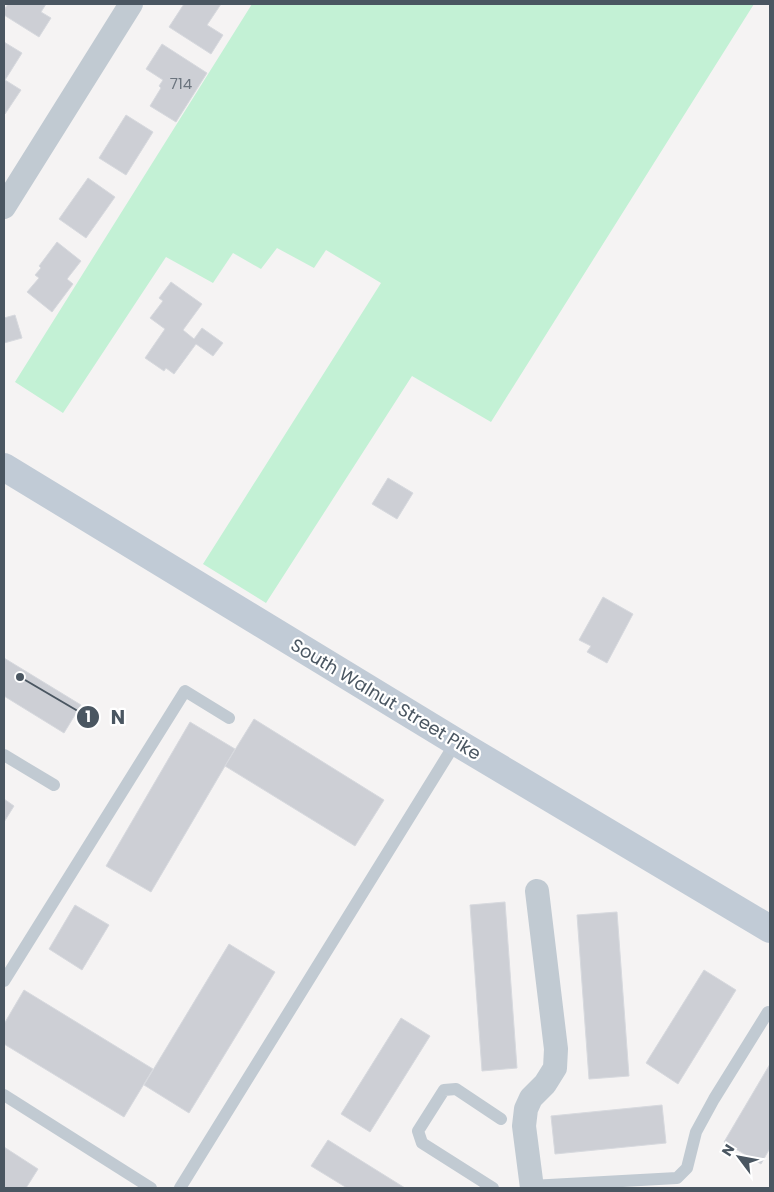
<svg xmlns="http://www.w3.org/2000/svg" width="774" height="1192" font-family="Poppins,sans-serif">
<style>
.green{fill:#c3f1d5}
.building{fill:#cdcfd5;stroke:#d7d9de}
.lines{fill:none;stroke-linecap:round;stroke-linejoin:round}
.lane{stroke:#c1cad2;stroke-width:12}
.street{stroke:#c1cad2;stroke-width:24}
.secondary{stroke:#c1cbd6;stroke-width:28}
.labels{text-anchor:middle;dominant-baseline:central;stroke-width:4.5;stroke-linejoin:round;paint-order:stroke}
.number-label{font-size:15px;fill:#6b747e}
.street-label{font-size:18px;fill:#4a5661;stroke:#fff}
.leader{fill:none;stroke:#4a5661;stroke-width:2}
.callout-dot{fill:#4a5661;stroke:#fff;stroke-width:2}
.mark-label{font-size:15px;text-anchor:middle;font-weight:bold;fill:#fff}
.callout-label{font-size:19px;text-anchor:middle;font-weight:bold;fill:#4a5661;stroke:#fff;stroke-width:4.5;stroke-linejoin:round;paint-order:stroke}
</style>
<rect width="100%" height="100%" fill="#f5f3f3"/>
<path class="green" d="M252,4H754L491,422L412,376L266,603L203,564L381,283L326,250L314,268L277,248L261,269L233,253L213,283L166,257L63,413L15,382Z"/>
<path class="building" d="M8,4H46L41,12L51,18L39,37L4,15V10Z
M184,4H221L207,25L223,35L211,54L169,27Z
M4,42L22,53L5,80L21,90L5,114L4,113Z
M162,44L207,73L176,122L150,106L161,88L159,86L163,80L146,69Z
M126,115L153,132L126,175L99,158Z
M88,178L115,197L86,238L59,219Z
M57,242L81,261L67,279L73,284L52,312L27,292L39,278L35,275L41,268L39,266Z
M171,282L202,304L183,330L194,339L202,328L223,343L213,356L196,344L174,374L166,368L164,371L145,358L165,329L150,318L163,301L159,298Z
M15,315L22,338L4,343V318Z
M388,478L413,493L397,519L372,504Z
M603,597L633,614L607,663L587,652L591,646L579,640Z
M4,658L81,705L64,733L4,696Z
M254,719L384,800L355,846L225,766Z
M190,722L235,749L151,892L106,866Z
M4,799L14,806L4,822Z
M505,902L517,1068L482,1071L470,905Z
M75,905L109,925L82,970L49,949Z
M617,912L629,1076L589,1079L577,915Z
M229,944L275,972L189,1113L144,1085Z
M704,970L736,990L678,1084L646,1063Z
M24,990L153,1069L124,1117L4,1044V1024Z
M401,1018L430,1036L370,1132L341,1114Z
M770,1064V1148L761,1164L724,1142Z
M662,1105L666,1143L555,1154L551,1116Z
M328,1140L405,1188H347L311,1166Z
M4,1147L38,1169L26,1188H4Z"/>
<g class="lines">
<path class="lane" d="M4,755L54,785
M4,981L185,691L229,718
M4,1095L151,1188
M531,1186L677,1178L687,1168L696,1132L714,1099L768,1012
M180,1188L456,742
M493,1188L422,1143L418,1131L444,1090L456,1089L501,1119"/>
<path class="street" d="M4,207L131,4
M532,1188L524,1126L526,1109L531,1098L545,1084L555,1068L556,1049L537,891"/>
<path class="secondary" d="M4,467L456,742L770,929"/>
</g>
<g class="labels">
<g class="number-label">
<text x="181" y="83">714</text>
</g>
<g class="street-label">
<text transform="translate(386 699) rotate(31)">South Walnut Street Pike</text>
</g>
</g>
<path class="leader" d="M20 677L88 717"/>
<g class="callout-dot">
<circle cx="20" cy="677" r="5"/>
<circle cx="88" cy="717" r="12"/>
</g>
<g class="mark-label">
<text x="88" y="722">1</text>
</g>
<g class="callout-label">
<text x="118" y="724">N</text>
</g>
<rect width="774" height="1192" fill="none" stroke="#4a5661" stroke-width="10"/>
<g transform="translate(739 1157) rotate(302)" stroke="#ffffff" stroke-width="4" paint-order="stroke">
<path d="M0-4L9 19L0 12L-9 19Z" fill="#4a5661"/>
<text y="-8" font-size="14" font-weight="bold" text-anchor="middle" fill="#4a5661">N</text>
</g>
</svg>
